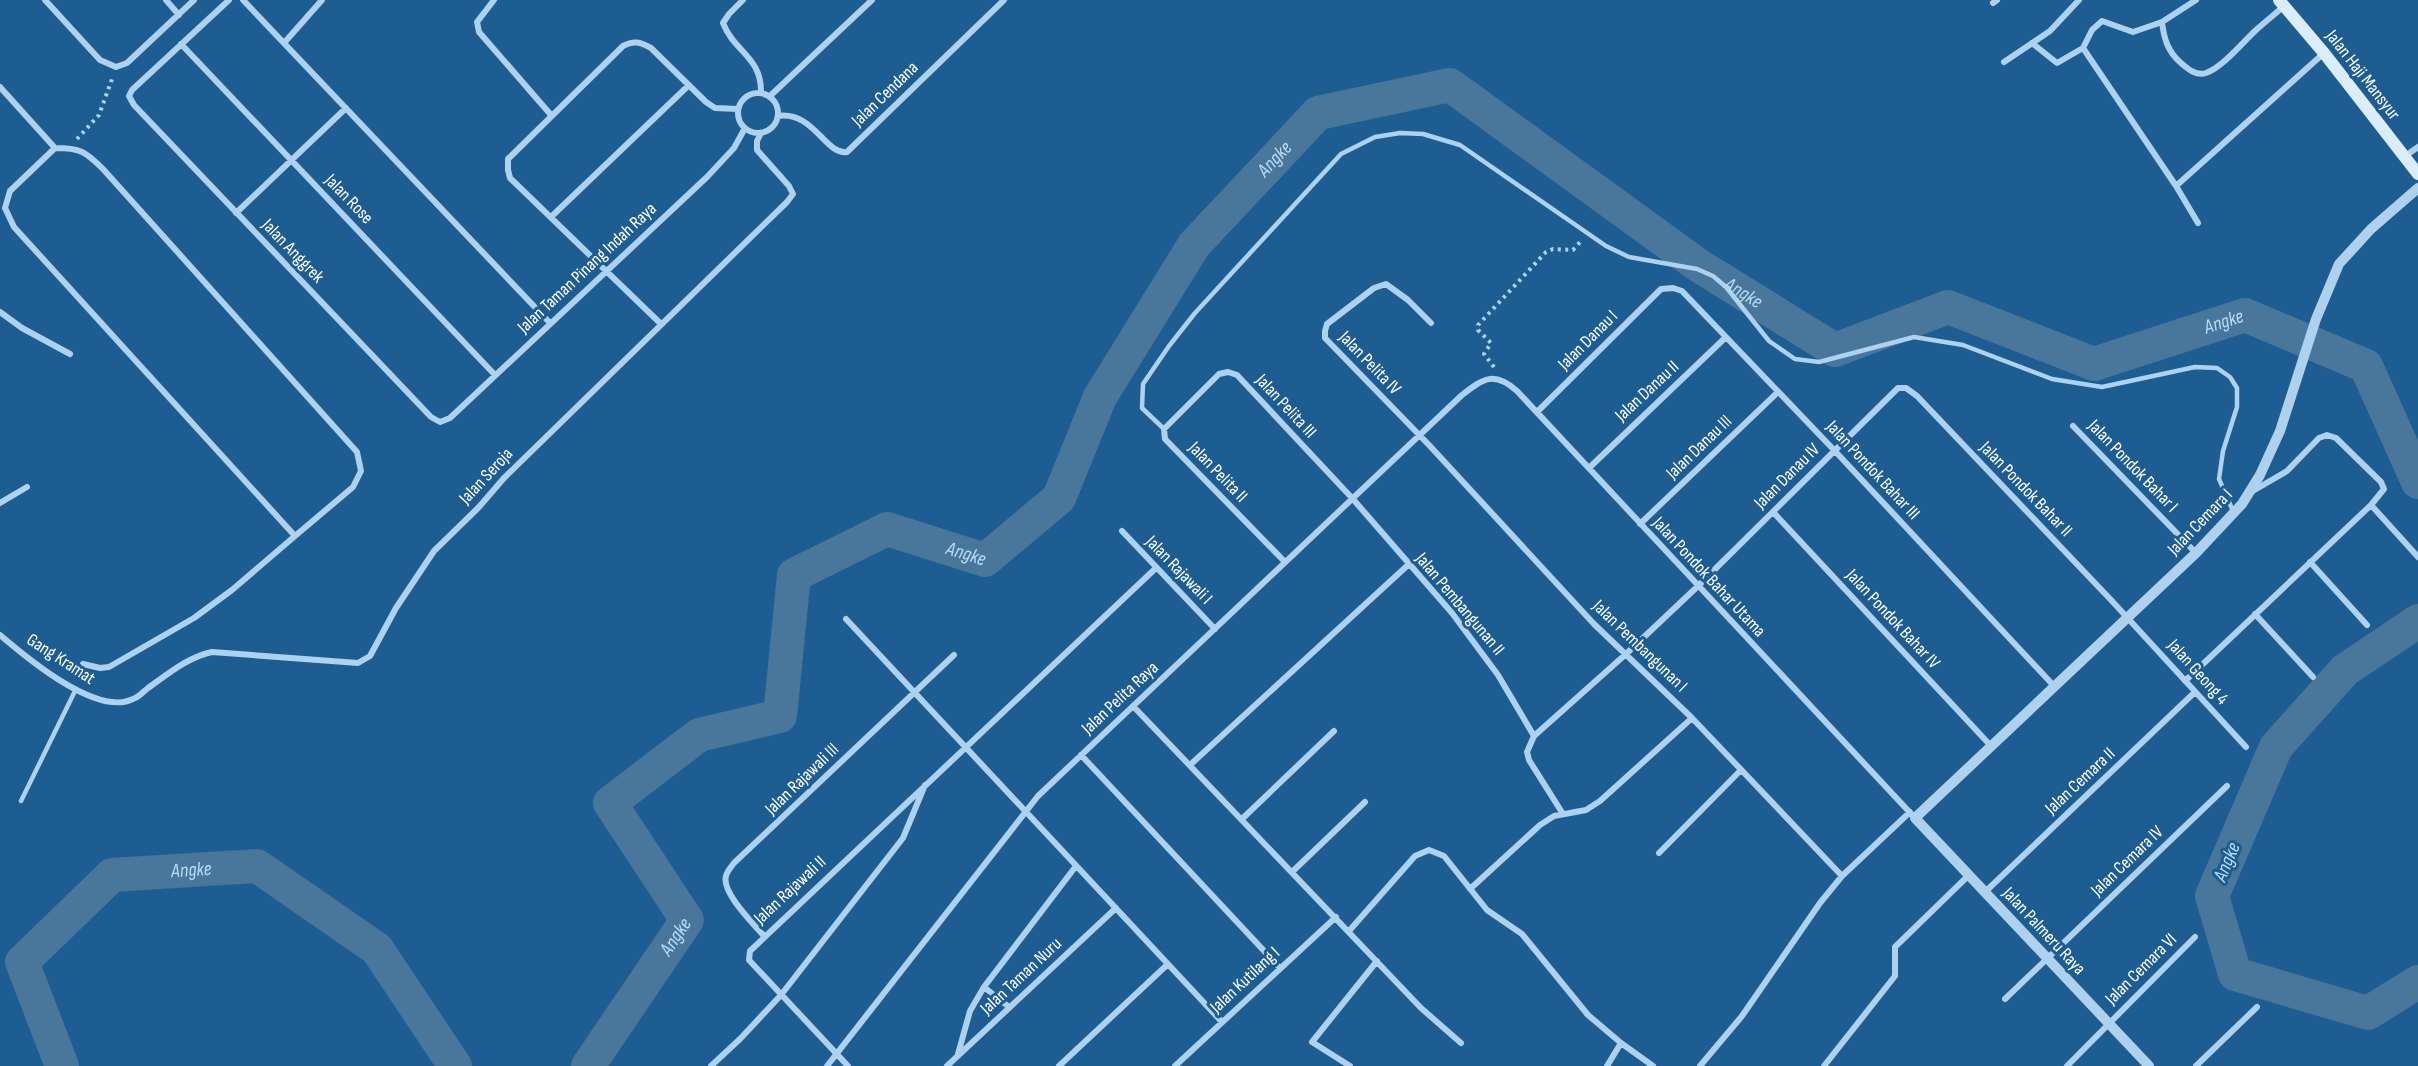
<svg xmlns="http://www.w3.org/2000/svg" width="2418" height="1066" font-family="'Sofia Sans Condensed',sans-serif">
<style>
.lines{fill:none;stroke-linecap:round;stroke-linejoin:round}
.river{stroke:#49769b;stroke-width:34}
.path{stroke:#aed2ee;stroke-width:4;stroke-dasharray:3 4.5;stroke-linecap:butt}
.service{stroke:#aed2ee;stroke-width:4.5}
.minor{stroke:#aed2ee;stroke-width:6}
.tertiary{stroke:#aed2ee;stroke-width:10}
.secondary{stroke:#dbecfa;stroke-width:12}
.labels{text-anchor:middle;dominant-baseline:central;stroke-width:6;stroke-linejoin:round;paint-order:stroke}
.street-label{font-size:18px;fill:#fff;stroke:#1e5d91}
.water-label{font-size:20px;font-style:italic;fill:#badcf5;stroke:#1e5d91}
</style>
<rect width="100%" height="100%" fill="#1e5d91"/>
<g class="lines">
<g class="river">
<path d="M2418,621L2345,670L2276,747L2212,896L2235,974L2368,1013L2418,982"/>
<path id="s1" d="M62,1066L22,962L112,875L257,866L377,949L455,1066"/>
<path id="s2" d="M588,1066L687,920L610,803L699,735L780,716L794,575L887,529L985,560L1059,498L1100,397L1194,245L1318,113L1450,85L1698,265L1835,350L1948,307L2094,364L2245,315L2366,366L2418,482"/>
</g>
<path class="path" d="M77,139L99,115L112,79
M1494,367L1484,354L1491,343L1478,330V325L1546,252L1553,249L1573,250L1581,241"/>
<path class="service" d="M1164,429L1142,408L1143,384L1169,346L1195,313L1341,154L1375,137L1400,133L1423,134L1460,145L1606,246L1629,257L1697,269L1713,276L1726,287L1769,341L1795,359L1819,362L1914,337L1963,345L2052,379L2102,387L2195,367L2217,368L2230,377L2237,388V407L2223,451L2219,479L2233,511
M21,801L76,689"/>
<path class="minor" d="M45,0L100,60L116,67L127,63L194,0
M166,0L179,15
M229,0L132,90L129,96L134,105L431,417L440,422L450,418L707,177L734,148L745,128
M243,0L550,323
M494,0L477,22L479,32L551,115
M743,0L729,14L723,23C734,52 762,57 761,93
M1993,3L1997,0
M2162,22C2164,39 2168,52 2181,63C2188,69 2196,76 2206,73C2223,67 2243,42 2256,30C2265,22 2275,14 2284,6
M284,43L322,0
M2032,43L2057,63L2083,48L2092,30L2102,21L2133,32L2162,22L2196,0
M181,44L495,375
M2083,48L2176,186L2198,223
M2004,62L2050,31L2079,0
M0,87L55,148C80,148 85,151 103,169L357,452L361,471L353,487L295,536L14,227L5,208L10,191L55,148
M738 113a20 20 0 1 1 40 0a20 20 0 1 1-40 0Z
M770,96L872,0
M778,116C814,111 825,155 847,152L1004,0
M2405,156L2418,147
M2176,186L2324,53
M236,213L346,108
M551,217L689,85
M0,312L22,328L70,354
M1431,323L1408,300L1386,284L1374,288L1327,324L1325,331V338L1429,445L1594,624L1692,718L1842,876
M661,324L510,178L508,170V159L623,46C634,40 640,42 651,48L706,102L715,108L738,109
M1537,412L1661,289L1673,288L1682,291L1834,450L2054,686
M2073,426L2196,553
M1589,468L1726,337
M0,503L27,487
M2371,505L2418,557
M1773,512L1991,746
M1640,524L1778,392
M1122,531L1215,629
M1285,562L1165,439L1164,429L1219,374L1228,372L1237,375L1352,498L1452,613L1498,675L1534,736
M2310,562L2367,625
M2255,614L2313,677
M846,619L1222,1022
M0,635C27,658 97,717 133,699C139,697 143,692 148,688C168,674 188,657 212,652L358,663L370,656L396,608L434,551L479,507L504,478L787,202L793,194L789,186L757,150V141L761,133
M83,664L100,668L109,667L194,618L232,590L295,536
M2185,681L2371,505L2384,489L2381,482L2336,438L2327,435L2319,438L2287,471L2251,492
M1133,706L1421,1008L1461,1043
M1081,755L1280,968
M1190,765L1408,565
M1563,814L1529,760L1527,752L1534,736L1626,654L1697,587L1898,388H1906L1917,396L2112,601L2246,747
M1242,819L1334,731
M1659,853L1741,770
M1292,872L1365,802
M1470,889L1540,825L1554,816L1586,810L1600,801L1692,718
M1985,892L2195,692
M1349,931L1415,856L1429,850L1444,856L1487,910L1522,934L1588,1015L1621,1043L1607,1066
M764,936C753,923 721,892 726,876C727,871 731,867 734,863L954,655
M984,987L1009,1007
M2005,999L2227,786
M1621,1043L1653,1066
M958,1054L970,1011L984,987L1076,866
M711,1066L740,1039L781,995L903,838L925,785
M827,1066L1038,796L1462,395C1484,378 1494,371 1517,391L1915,818
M848,1066L749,960L750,951L1156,568
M947,1066L1116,908
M1059,1066L1168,964
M1175,1066L1336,917
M1350,1066L1312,1042L1377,961
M1700,1066L1742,1016L1820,903L1842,876L1910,812
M1824,1066L1895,976V947L1969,875
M2067,1066L2195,937
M2196,1066L2257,1007"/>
<path class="tertiary" d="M2149,1066L1915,818L2196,553L2242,504L2260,475L2280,431L2316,319L2339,264L2371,229L2418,188"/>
<path class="secondary" d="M2279,0L2324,53L2418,174"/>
</g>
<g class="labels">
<g class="street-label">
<text transform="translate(2363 75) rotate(52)">Jalan Haji Mansyur</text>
<text transform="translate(885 94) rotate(-44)">Jalan Cendana</text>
<text transform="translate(349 199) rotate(46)">Jalan Rose</text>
<text transform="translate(293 251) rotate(46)">Jalan Anggrek</text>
<text transform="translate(587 268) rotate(-43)">Jalan Taman Pinang Indah Raya</text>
<text transform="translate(1588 340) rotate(-45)">Jalan Danau I</text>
<text transform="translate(1370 363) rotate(46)">Jalan Pelita IV</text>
<text transform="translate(1647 391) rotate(-43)">Jalan Danau II</text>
<text transform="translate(1286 406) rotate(47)">Jalan Pelita III</text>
<text transform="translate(1699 447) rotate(-44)">Jalan Danau III</text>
<text transform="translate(2133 466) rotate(46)">Jalan Pondok Bahar I</text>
<text transform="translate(1873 470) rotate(47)">Jalan Pondok Bahar III</text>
<text transform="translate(1218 472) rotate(46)">Jalan Pelita II</text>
<text transform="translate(486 476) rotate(-47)">Jalan Seroja</text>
<text transform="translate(1787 476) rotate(-45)">Jalan Danau IV</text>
<text transform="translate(2026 489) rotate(46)">Jalan Pondok Bahar II</text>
<text transform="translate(2200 522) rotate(-46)">Jalan Cemara I</text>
<text transform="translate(1179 570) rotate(46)">Jalan Rajawali I</text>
<text transform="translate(1709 577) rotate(47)">Jalan Pondok Bahar Utama</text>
<text transform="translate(1460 604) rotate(50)">Jalan Pembangunan II</text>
<text transform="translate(1893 619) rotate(47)">Jalan Pondok Bahar IV</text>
<text transform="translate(1640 646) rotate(44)">Jalan Pembangunan I</text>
<text transform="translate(61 659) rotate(33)">Gang Kramat</text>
<text transform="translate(2198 672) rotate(48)">Jalan Geong 4</text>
<text transform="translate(1120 698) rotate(-43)">Jalan Pelita Raya</text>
<text transform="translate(802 779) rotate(-44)">Jalan Rajawali III</text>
<text transform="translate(2080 781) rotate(-43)">Jalan Cemara II</text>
<text transform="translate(2127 861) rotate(-44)">Jalan Cemara IV</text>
<text transform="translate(790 890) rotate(-43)">Jalan Rajawali II</text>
<text transform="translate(2044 931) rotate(47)">Jalan Palmeru Raya</text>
<text transform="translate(2141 969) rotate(-45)">Jalan Cemara VI</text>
<text transform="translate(1021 976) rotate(-43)">Jalan Taman Nuru</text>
<text transform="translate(1245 980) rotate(-43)">Jalan Kutilang I</text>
</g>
<g class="water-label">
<text stroke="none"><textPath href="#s2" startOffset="1362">Angke</textPath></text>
<text stroke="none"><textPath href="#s2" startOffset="1920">Angke</textPath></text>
<text stroke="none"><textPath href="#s2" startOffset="2442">Angke</textPath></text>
<text stroke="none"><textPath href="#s2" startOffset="840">Angke</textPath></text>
<text transform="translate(2227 862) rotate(-67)">Angke</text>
<text stroke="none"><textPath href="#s1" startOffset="316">Angke</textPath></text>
<text stroke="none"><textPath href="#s2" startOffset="156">Angke</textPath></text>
</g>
</g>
</svg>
